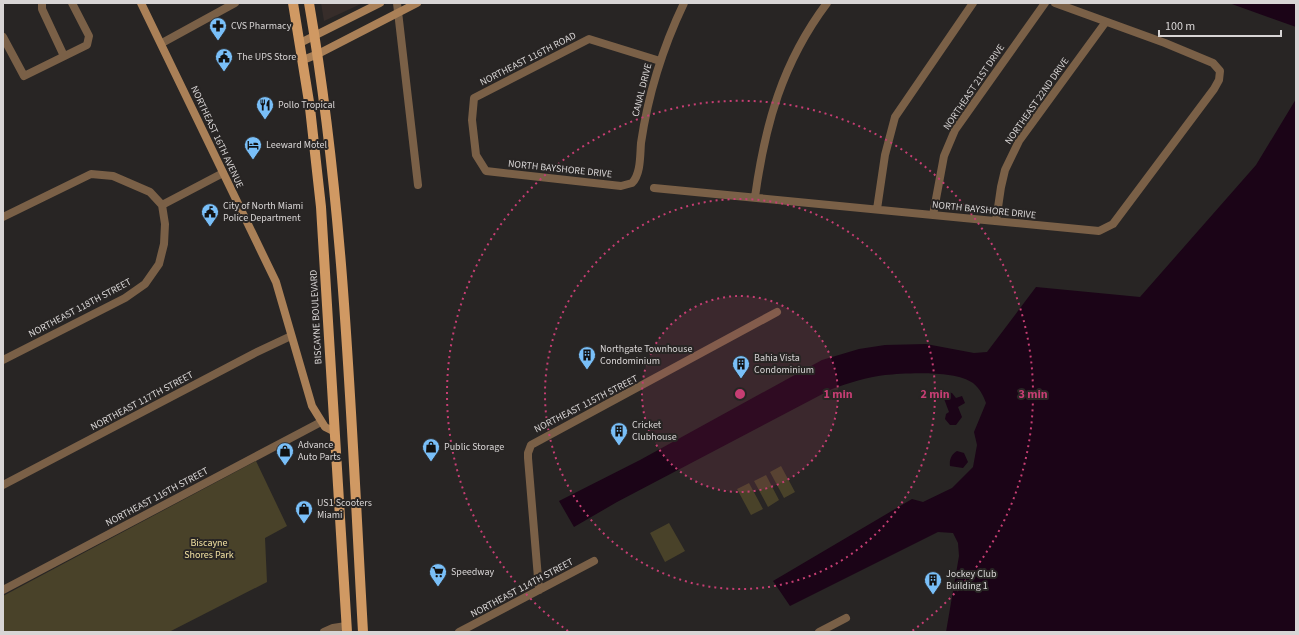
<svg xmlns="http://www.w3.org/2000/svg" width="1299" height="635" font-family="'Source Sans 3',sans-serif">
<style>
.built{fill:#372d2a}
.green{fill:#494229}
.water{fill:#1b0417}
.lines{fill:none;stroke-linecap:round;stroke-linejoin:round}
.street{stroke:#7a6047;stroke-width:8}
.secondary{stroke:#aa8057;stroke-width:8}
.primary{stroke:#d09963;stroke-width:10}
.ring{fill:none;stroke:#c63e73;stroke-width:2;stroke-dasharray:2 4}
.labels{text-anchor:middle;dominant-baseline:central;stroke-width:4;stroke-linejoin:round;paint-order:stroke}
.poi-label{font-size:10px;fill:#d8d5d5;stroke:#282524;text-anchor:start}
.street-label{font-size:10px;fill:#d8d5d5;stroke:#282524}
.park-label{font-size:10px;fill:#f2e1a1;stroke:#282524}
.centre{fill:#c63e73;stroke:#282524;stroke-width:2}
.ring-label{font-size:12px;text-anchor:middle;font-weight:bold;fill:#c63e73;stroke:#282524;stroke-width:4;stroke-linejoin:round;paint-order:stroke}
</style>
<rect width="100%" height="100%" fill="#282524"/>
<path class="built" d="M321,3H363L324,21Z"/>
<path class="green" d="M256,461L287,526L265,538L267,582L169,632H3V596Z
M781,466L795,492L784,498L770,472Z
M766,475L779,500L768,507L754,481Z
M749,483L763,509L751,515L737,489Z
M669,523L685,551L665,562L650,533Z"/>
<path class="water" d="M1229,3H1296V27Z
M1296,99V632H946L959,556L958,543L953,533L938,532L790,606L773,581L912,499L923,502L952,488L973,467L977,445L974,432L986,403C983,395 980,389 973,383C955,370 906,373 885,375C867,377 849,383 832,389L617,502L574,527L559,501L640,460L822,360L859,349L885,345L926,344L974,353L987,352L1036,287L1140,297L1256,165Z
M946,392L952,393L956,398L962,396L965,403L958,407L962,417L956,425H950L945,419L946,414L949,412L943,396Z
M957,451L964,453L968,462L963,468L950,466C949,459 952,454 957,451Z"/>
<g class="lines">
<path class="street" d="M42,3V9L64,56
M397,3L418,185
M3,37L24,76L87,45L89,36L72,3
M162,43L235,3
M660,61L589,39L474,98L472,120L476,155L486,171L621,186L632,183C641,174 640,155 641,143C648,95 663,47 684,3
M654,188L1099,231L1113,224L1214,89L1219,80L1220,71L1213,63L1165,43L1055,3
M755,197C765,125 782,63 827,3
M162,205L223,173
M877,209L885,155L895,117L973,3
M933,215L944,156L955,130L1045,3
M3,217L91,174L113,176L150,192L162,205L165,224L164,244L159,264L145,284L125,298L3,360
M996,221L1001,187L1005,170L1019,141L1105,23
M3,485L255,353L291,336
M3,590L321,422
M539,590L528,458V453L531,445L777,312
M324,632L333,628L346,626
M459,632L594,561
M819,632L846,618"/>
<path class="secondary" d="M141,3L276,282L312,406L325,427L335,432
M300,43L380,3
M303,60L318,54L417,3"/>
<path class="primary" d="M293,3L310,108L321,207L347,632
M309,3C345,211 351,422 363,632"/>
</g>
<circle cx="740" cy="394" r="98" fill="#c63e73" fill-opacity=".12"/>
<g class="ring">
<circle cx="740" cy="394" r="98"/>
<circle cx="740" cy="394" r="195"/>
<path d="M568 631A293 293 0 1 1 912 631"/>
</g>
<defs>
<g id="pharmacy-pin" transform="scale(0.9)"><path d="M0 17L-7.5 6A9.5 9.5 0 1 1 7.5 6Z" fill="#79bff8" stroke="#282524"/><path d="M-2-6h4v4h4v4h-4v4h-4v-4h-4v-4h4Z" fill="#111"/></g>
<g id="civic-pin" transform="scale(0.9)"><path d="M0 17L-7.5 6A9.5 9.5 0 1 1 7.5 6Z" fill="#79bff8" stroke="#282524"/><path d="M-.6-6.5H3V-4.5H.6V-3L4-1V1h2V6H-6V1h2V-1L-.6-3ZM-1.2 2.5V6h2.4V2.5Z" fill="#111"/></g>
<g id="restaurant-pin" transform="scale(0.9)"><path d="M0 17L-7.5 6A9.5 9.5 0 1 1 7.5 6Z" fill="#79bff8" stroke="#282524"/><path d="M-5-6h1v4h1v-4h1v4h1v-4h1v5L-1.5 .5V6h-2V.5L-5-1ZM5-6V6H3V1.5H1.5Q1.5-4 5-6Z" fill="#111"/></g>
<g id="hotel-pin" transform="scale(0.9)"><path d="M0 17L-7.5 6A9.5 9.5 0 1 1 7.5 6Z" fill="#79bff8" stroke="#282524"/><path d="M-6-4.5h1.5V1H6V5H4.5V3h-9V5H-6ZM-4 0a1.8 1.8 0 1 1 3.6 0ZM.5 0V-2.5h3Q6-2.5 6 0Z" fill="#111"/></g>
<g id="building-pin" transform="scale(0.9)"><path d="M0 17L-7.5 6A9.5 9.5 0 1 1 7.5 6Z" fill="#79bff8" stroke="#282524"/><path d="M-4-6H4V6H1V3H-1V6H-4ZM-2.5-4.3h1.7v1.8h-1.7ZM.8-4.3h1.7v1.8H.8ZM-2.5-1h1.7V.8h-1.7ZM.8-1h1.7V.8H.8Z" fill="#111"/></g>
<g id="shop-pin" transform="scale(0.9)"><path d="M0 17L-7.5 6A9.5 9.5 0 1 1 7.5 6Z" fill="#79bff8" stroke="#282524"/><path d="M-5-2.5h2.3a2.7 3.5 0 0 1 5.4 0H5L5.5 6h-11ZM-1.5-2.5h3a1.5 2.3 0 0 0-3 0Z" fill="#111"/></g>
<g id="supermarket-pin" transform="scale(0.9)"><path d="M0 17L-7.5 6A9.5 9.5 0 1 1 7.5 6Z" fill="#79bff8" stroke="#282524"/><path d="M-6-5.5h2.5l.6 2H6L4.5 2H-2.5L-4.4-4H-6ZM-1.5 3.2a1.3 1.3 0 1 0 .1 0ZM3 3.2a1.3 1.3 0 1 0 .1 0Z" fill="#111"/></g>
</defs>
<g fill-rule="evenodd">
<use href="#pharmacy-pin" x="218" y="26"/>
<use href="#civic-pin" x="224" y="57"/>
<use href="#restaurant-pin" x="265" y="105"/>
<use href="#hotel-pin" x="253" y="145"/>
<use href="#civic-pin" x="210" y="212"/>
<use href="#building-pin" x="587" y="355"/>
<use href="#building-pin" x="741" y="364"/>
<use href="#building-pin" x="619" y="431"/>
<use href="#shop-pin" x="431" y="447"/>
<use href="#shop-pin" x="285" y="451"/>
<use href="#shop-pin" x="304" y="509"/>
<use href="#supermarket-pin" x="438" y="572"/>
<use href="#building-pin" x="933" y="580"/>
</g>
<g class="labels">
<g class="poi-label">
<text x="231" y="26">CVS Pharmacy</text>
<text x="237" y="57">The UPS Store</text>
<text x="278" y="105">Pollo Tropical</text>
<text x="266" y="145">Leeward Motel</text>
<text x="223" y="206">City of North Miami<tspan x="223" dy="12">Police Department</tspan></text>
<text x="600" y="349">Northgate Townhouse<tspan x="600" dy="12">Condominium</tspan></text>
<text x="754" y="358">Bahia Vista<tspan x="754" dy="12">Condominium</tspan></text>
<text x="632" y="425">Cricket<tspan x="632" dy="12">Clubhouse</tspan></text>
<text x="298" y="445">Advance<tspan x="298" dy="12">Auto Parts</tspan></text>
<text x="444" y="447">Public Storage</text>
<text x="317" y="503">US1 Scooters<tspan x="317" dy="12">Miami</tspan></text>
<text x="451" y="572">Speedway</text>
<text x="946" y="574">Jockey Club<tspan x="946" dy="12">Building 1</tspan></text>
</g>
<g class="street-label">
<text transform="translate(528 59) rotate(-27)">NORTHEAST 116TH ROAD</text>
<text transform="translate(974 87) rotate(-56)">NORTHEAST 21ST DRIVE</text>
<text transform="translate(642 90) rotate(-76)">CANAL DRIVE</text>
<text transform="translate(1037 101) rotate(-55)">NORTHEAST 22ND DRIVE</text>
<text transform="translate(217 137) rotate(65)">NORTHEAST 16TH AVENUE</text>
<text transform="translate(560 169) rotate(6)">NORTH BAYSHORE DRIVE</text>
<text transform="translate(984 210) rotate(6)">NORTH BAYSHORE DRIVE</text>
<text transform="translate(80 308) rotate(-28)">NORTHEAST 118TH STREET</text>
<text transform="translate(316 317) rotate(-93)">BISCAYNE BOULEVARD</text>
<text transform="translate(142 401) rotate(-28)">NORTHEAST 117TH STREET</text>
<text transform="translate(586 404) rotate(-27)">NORTHEAST 115TH STREET</text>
<text transform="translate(157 497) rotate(-28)">NORTHEAST 116TH STREET</text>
<text transform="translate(522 588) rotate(-28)">NORTHEAST 114TH STREET</text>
</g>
<g class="park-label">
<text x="209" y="543">Biscayne<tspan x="209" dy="12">Shores Park</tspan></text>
</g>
</g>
<circle cx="740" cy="394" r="6" class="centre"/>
<g class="ring-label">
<text x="838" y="398">1 min</text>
<text x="935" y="398">2 min</text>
<text x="1033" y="398">3 min</text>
</g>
<rect width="1299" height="635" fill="none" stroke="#d8d5d5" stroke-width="8"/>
<path d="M1159 30v6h122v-6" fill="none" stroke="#d8d5d5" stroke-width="2"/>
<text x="1165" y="30" font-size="12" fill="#d8d5d5" stroke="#282524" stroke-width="3" paint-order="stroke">100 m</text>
</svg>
